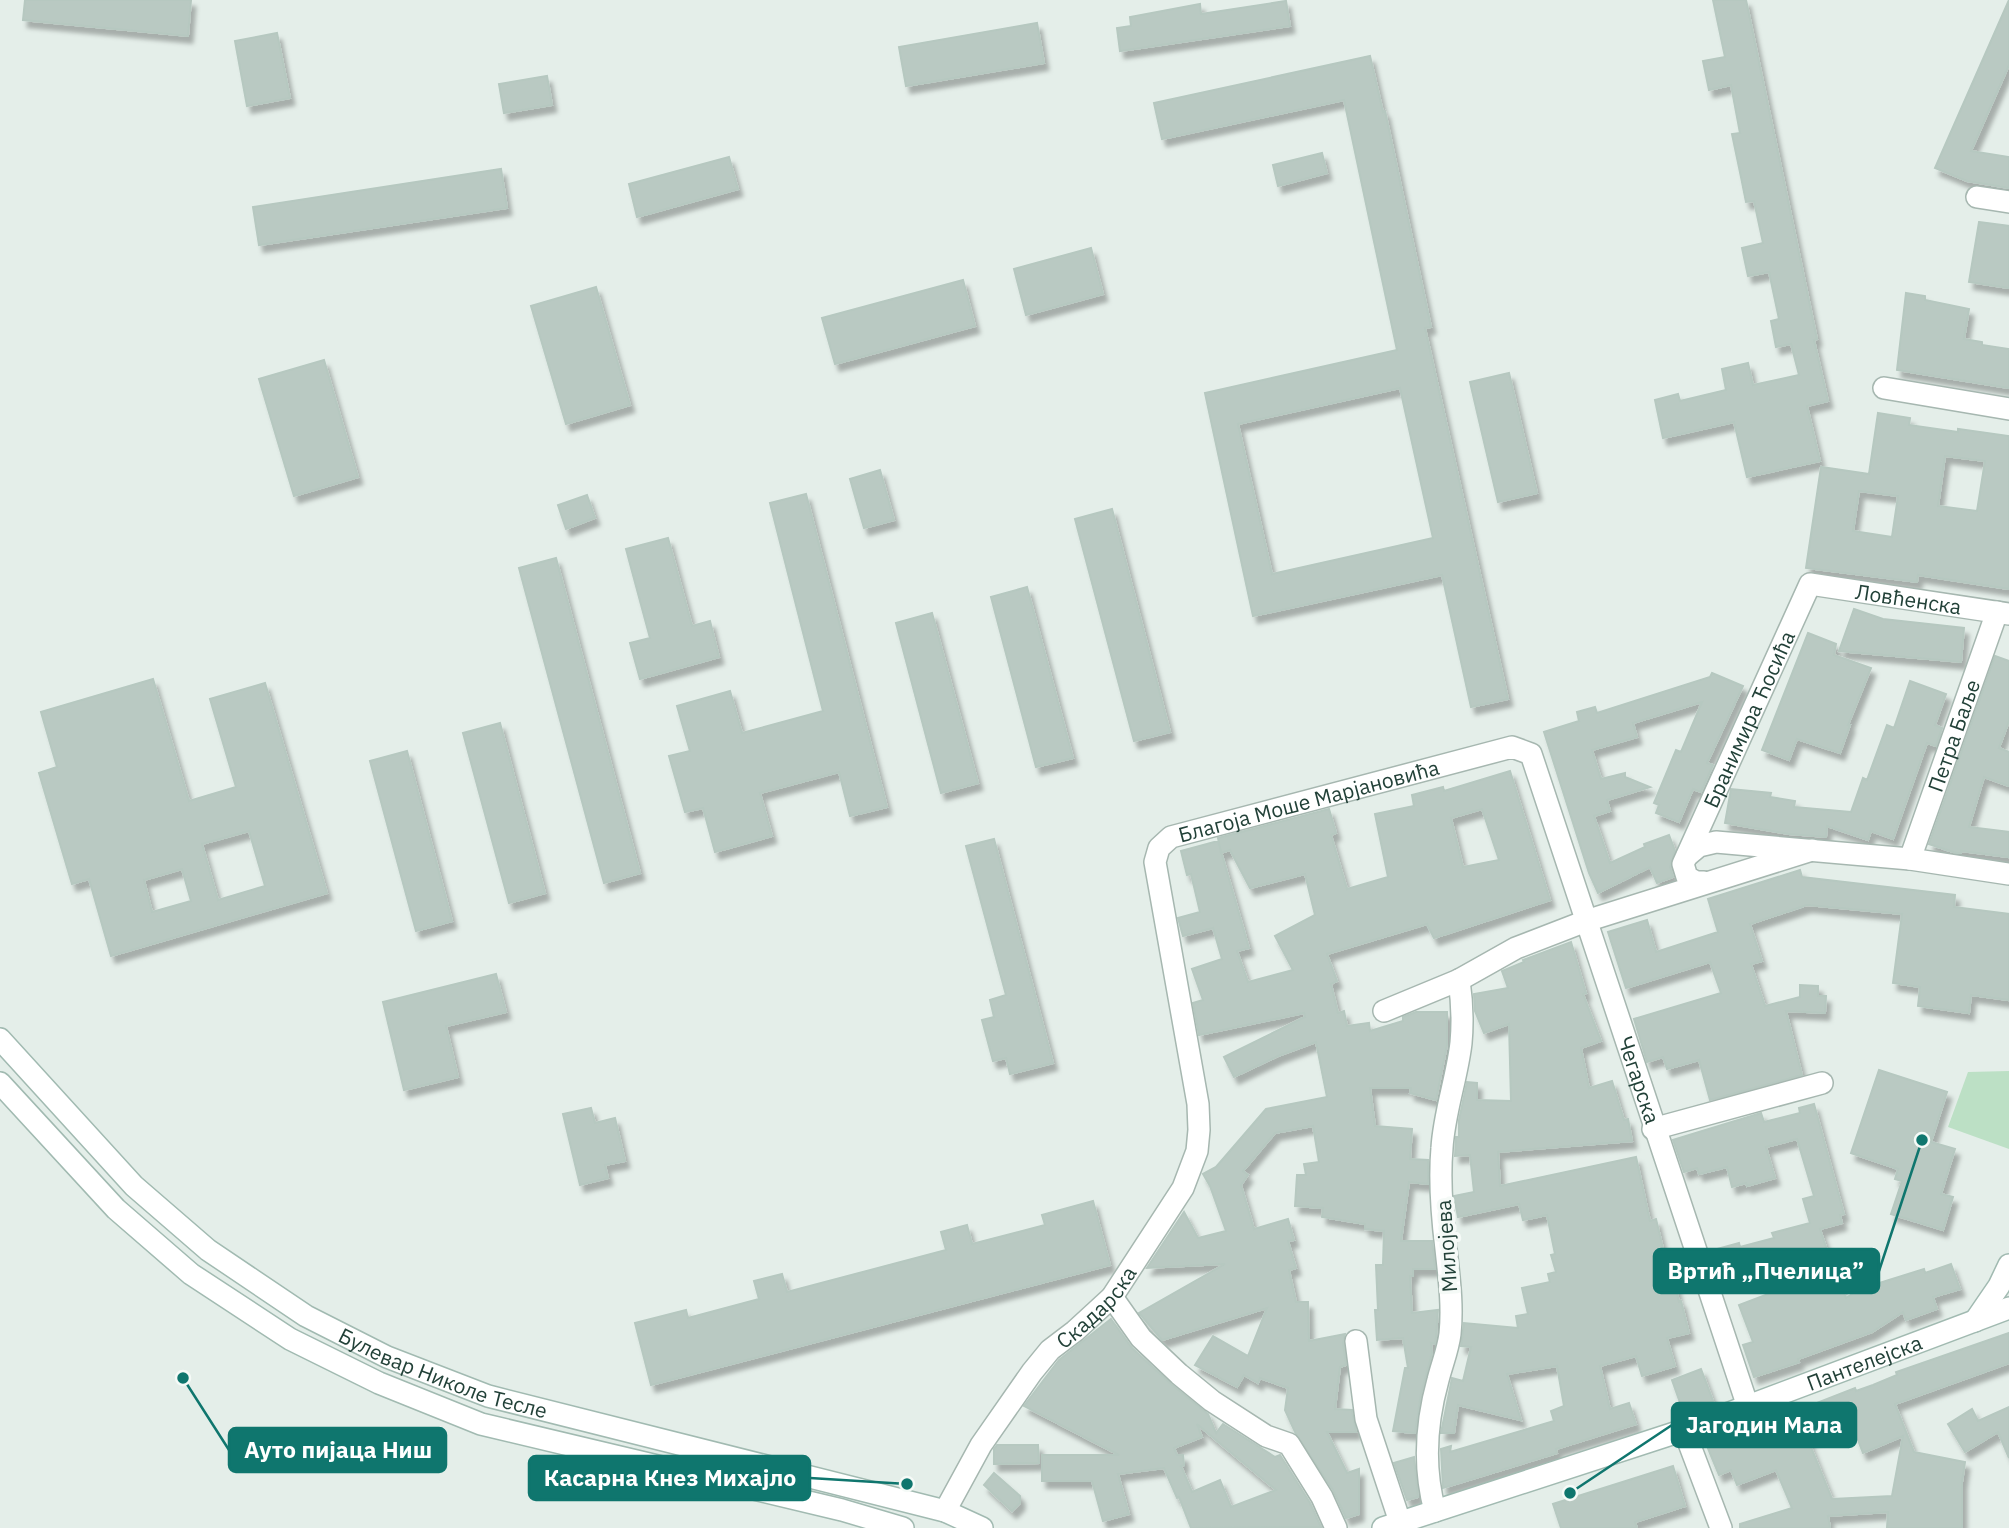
<svg xmlns="http://www.w3.org/2000/svg" width="2009" height="1528" font-family="'IBM Plex Sans',sans-serif">
<style>
.green{fill:#bce0c5}
.building{fill:#b9c9c2;stroke:#b6c8c0;stroke-width:2;fill-rule:evenodd;filter:url(#shadow)}
.lines{fill:none;stroke-linecap:round;stroke-linejoin:round}
.street-casing{stroke:#a6b7b0;stroke-width:24}
.secondary-casing{stroke:#a1bab1;stroke-width:24}
.street{stroke:#fff;stroke-width:21}
.secondary{stroke:#fff;stroke-width:21}
.labels{text-anchor:middle;dominant-baseline:central;stroke-width:7;stroke-linejoin:round;paint-order:stroke}
.street-label{font-size:21px;fill:#224138;stroke:#f5faf7}
.leader{fill:none;stroke:#0f766e;stroke-width:2.5}
.callout-dot{fill:#0f766e;stroke:#f5faf7;stroke-width:2.5}
.callout{fill:#0f766e;stroke:#0f766e;stroke-width:2.5}
.callout-label{font-size:23px;text-anchor:middle;font-weight:bold;fill:#fff}
</style>
<defs>
<filter id="shadow"><feDropShadow dx="4.5" dy="7" stdDeviation="2" flood-color="#0004"/></filter>
</defs>
<rect width="100%" height="100%" fill="#e4eee9"/>
<path class="green" d="M2009,1071V1149L1948,1127L1968,1072Z"/>
<path class="building" d="M25,0H191L188,36L23,20Z
M1713,0H1746L1817,339L1814,340L1828,401L1807,406L1820,461L1747,477L1734,422L1663,438L1655,400L1678,394L1680,401L1726,390L1722,369L1748,363L1753,385L1799,375L1791,344L1776,347L1771,321L1779,319L1769,272L1748,276L1742,248L1763,243L1754,201L1746,202L1741,177L1732,134L1740,133L1731,85L1709,90L1703,61L1725,57Z
M2009,0V65L1971,151L2009,157V188L1967,181L1935,168Z
M1286,1L1290,26L1120,51L1117,28L1131,26L1130,17L1200,4L1201,14Z
M1037,23L1044,63L906,86L899,47Z
M277,33L290,98L247,106L235,41Z
M1370,56L1383,112L1385,111L1431,327L1425,328L1508,699L1471,707L1442,575L1253,616L1205,393L1397,350L1344,100L1162,139L1154,103ZM1400,388L1433,538L1272,574L1238,424Z
M547,76L552,105L504,113L499,84Z
M1322,153L1327,173L1278,186L1273,165Z
M729,157L738,189L637,217L629,184Z
M501,169L507,208L259,245L253,207Z
M1979,222L2009,226V288L1969,282Z
M1091,248L1103,294L1026,315L1014,269Z
M963,280L975,326L835,364L822,318Z
M596,287L630,405L566,424L531,306Z
M1906,293L1925,296V300L1969,309L1964,339L1982,342V345L2009,349V388L1897,370Z
M324,360L358,477L294,496L259,379Z
M1509,373L1537,493L1498,502L1470,382Z
M1878,413L1910,418L1909,425L1958,432V429L2009,436V589L1918,575L1917,582L1806,568L1821,467L1869,474ZM1945,456L1985,461L1977,511L1938,506ZM1859,491L1898,496L1892,537L1853,531Z
M880,470L894,520L864,528L850,479Z
M806,494L887,807L850,816L839,772L760,793L772,836L715,852L703,808L685,812L669,756L690,751L677,706L730,691L742,733L823,711L770,503Z
M587,495L595,518L566,529L558,505Z
M1112,509L1170,732L1134,741L1075,519Z
M668,538L692,626L710,621L719,657L640,679L630,643L650,638L626,549Z
M556,558L640,873L604,883L519,568Z
M1027,587L1073,758L1036,767L991,597Z
M1854,609L1883,619L1964,628L1961,662L1839,651Z
M932,613L978,783L941,793L896,623Z
M1808,633L1836,644L1834,655L1871,668L1848,725H1850L1840,753L1797,739L1789,760L1762,750Z
M1995,656L2009,661V721L1999,748L2009,752V786L1984,777L1969,827L2009,832V857L1961,851V853H1956L1929,844Z
M1712,673L1743,686L1707,763L1713,765L1701,792L1693,789L1679,822L1656,813L1659,805L1654,803L1676,750L1681,752L1702,702L1633,723L1637,737L1592,750L1601,779L1625,773V777L1650,787L1607,800L1610,811L1594,816L1610,863L1645,847L1644,844L1669,835L1675,851L1670,867L1673,877L1657,883L1650,867L1598,893L1589,873L1544,732L1579,721L1577,712L1595,707L1597,713L1710,677Z
M153,679L189,801L236,787L210,699L265,683L327,893L111,956L89,879L72,884L39,773L57,767L41,712ZM249,831L265,886L218,900L202,844ZM182,869L191,901L152,912L144,880Z
M1910,681L1946,694L1935,725L1942,728L1936,746L1927,743L1893,839L1871,831L1868,840L1827,826L1826,837L1789,834L1725,823L1731,789L1771,793L1770,797L1795,801L1794,807L1851,812L1863,778L1867,780L1887,725L1894,728Z
M500,723L545,893L509,903L463,733Z
M407,751L452,921L416,931L370,761Z
M1510,771L1550,900L1434,938L1427,924L1327,954L1337,981L1331,984L1338,1013L1344,1011L1347,1026L1369,1023L1370,1031L1403,1021V1017L1416,1012H1447V1045L1436,1100L1410,1093L1411,1088H1370L1375,1126L1412,1129L1410,1159L1428,1160V1184L1409,1182L1401,1241H1432L1435,1269H1413V1276H1410L1412,1313L1438,1310L1436,1338L1435,1344L1431,1343L1432,1353L1421,1394L1415,1433L1393,1431L1405,1368H1408L1403,1338L1377,1340L1375,1310H1378L1376,1265H1383L1384,1231L1365,1229V1224L1322,1217L1323,1208L1295,1206L1297,1175H1306L1304,1164L1319,1162L1313,1126L1275,1133L1243,1171L1248,1175L1241,1185L1254,1229L1288,1219L1294,1240L1288,1241L1296,1268L1289,1270L1296,1302H1308L1309,1341L1345,1334L1343,1343L1346,1365L1340,1367L1335,1409L1352,1410L1356,1432H1327L1347,1473L1359,1469V1514L1346,1518L1333,1490L1296,1434L1285,1410L1288,1388L1260,1378L1258,1383L1244,1375L1237,1387L1195,1365L1213,1336L1248,1356L1267,1308L1162,1340L1139,1313L1225,1264L1147,1268L1184,1212L1198,1238L1226,1231L1210,1186L1203,1174L1216,1167L1266,1109L1327,1097L1316,1042L1278,1056L1234,1077L1224,1057L1305,1017L1304,1013L1199,1035L1193,1003L1203,1000L1192,969L1222,959L1213,928L1183,936L1178,918L1200,912L1191,874L1187,875L1181,851L1218,841L1249,948L1237,951L1248,982L1293,970L1275,936L1315,915L1305,874L1250,888L1230,850L1221,853L1218,838L1329,809L1336,833L1331,835L1347,889L1388,877L1375,814L1414,806L1412,795L1443,787L1444,791ZM1482,809L1499,860L1463,867L1451,818Z
M994,839L1053,1063L1010,1074L1006,1058L993,1061L982,1020L994,1017L990,1000L1006,995L966,846Z
M1800,870L1802,877L1955,895L1954,907L2009,914V1000L1971,995L1969,1013L1918,1006L1920,987L1893,983L1902,914L1807,905L1750,924L1762,961L1751,964L1765,1006L1800,997V985L1818,986V996H1826L1825,1013L1786,1011L1802,1075L1710,1100L1699,1060L1667,1069L1663,1057L1647,1062L1634,1019L1721,993L1710,962L1626,988L1608,932L1647,920L1656,952L1718,932L1708,899Z
M1571,942L1586,993L1583,994L1601,1041L1581,1048L1589,1088L1612,1081L1624,1120L1628,1119L1632,1141L1498,1152L1500,1186L1636,1157L1650,1221L1656,1219L1665,1257L1669,1256L1679,1302L1681,1301L1689,1333L1667,1338L1675,1366L1642,1376L1636,1356L1600,1366L1610,1409L1629,1403L1636,1424L1556,1449L1557,1453L1443,1488L1441,1449L1451,1446L1450,1452L1554,1421L1551,1411L1564,1406L1557,1366L1507,1374L1521,1420L1458,1405L1454,1433H1441L1452,1378L1463,1381L1471,1347L1461,1346L1464,1323L1518,1328L1516,1316L1528,1314L1522,1288L1550,1282L1548,1274L1556,1272L1551,1255L1555,1254L1547,1215L1523,1220L1519,1204L1458,1217L1454,1196L1474,1192L1470,1155L1455,1156L1456,1137H1459V1120L1467,1082L1477,1083V1100L1511,1101L1509,1024L1484,1033L1475,1011L1474,994L1508,988L1502,971L1524,962L1523,960Z
M496,974L506,1012L446,1026L458,1077L404,1090L383,1002Z
M1879,1070L1947,1092L1931,1142L1955,1149L1941,1194L1953,1197L1943,1230L1891,1214L1902,1181L1895,1179L1898,1169L1851,1153Z
M1814,1104L1844,1214L1840,1215L1842,1223L1820,1229L1827,1250L1719,1278L1710,1251L1739,1243L1740,1247L1774,1238L1772,1233L1810,1223L1803,1199L1814,1196L1797,1139L1766,1147L1775,1178L1747,1186L1746,1183L1732,1187L1727,1167L1699,1174L1697,1168L1684,1172L1673,1140L1761,1113L1764,1122L1800,1113L1799,1108Z
M591,1108L595,1123L615,1118L625,1161L605,1165L608,1178L580,1185L563,1114Z
M1093,1201L1110,1265L651,1385L635,1323L686,1310L688,1318L759,1299L754,1281L782,1274L787,1292L946,1250L941,1232L967,1225L972,1244L1045,1225L1042,1215Z
M1951,1264L1960,1289L1933,1297L1937,1309L1906,1320L1903,1312L1872,1332L1798,1359L1799,1362L1754,1377L1743,1345L1753,1342L1739,1305L1834,1269L1846,1298L1870,1282L1873,1285L1924,1269L1925,1273Z
M1111,1319L1132,1348L1171,1384L1208,1414L1216,1433L1223,1424L1275,1457L1280,1455L1310,1503L1321,1527L1191,1528L1179,1497L1177,1498L1164,1468L1118,1474L1129,1514L1103,1521L1092,1481H1042V1455H1119L1024,1406L1059,1360ZM1197,1424L1223,1446L1276,1490L1231,1507L1220,1480L1192,1492L1181,1466L1184,1465L1183,1455H1177L1174,1448L1202,1437Z
M2009,1333V1363L1895,1404L1914,1452L1965,1462L1962,1482V1528H1887L1888,1512L1828,1516L1830,1528H1740V1524L1792,1508L1776,1470L1737,1485L1731,1470L1719,1475L1707,1446L1855,1388L1856,1391L1873,1385L1897,1375L1896,1372ZM1851,1422L1863,1453L1903,1436L1892,1496L1832,1499L1808,1440Z
M1701,1369L1713,1401L1683,1411L1672,1380Z
M2009,1407V1458L1998,1432L1965,1452L1948,1424L1972,1409L1978,1421Z
M997,1445H1038L1039,1463L994,1464V1449Z
M1414,1457L1418,1497L1407,1500L1394,1463Z
M1673,1466L1685,1506L1635,1522L1637,1528H1561L1553,1504Z
M994,1473L1020,1496V1503L1012,1511L984,1485Z"/>
<g class="lines">
<g class="street-casing">
<g id="street">
<path d="M1977,197L2009,202"/>
<path d="M1884,388L2009,409"/>
<path d="M1687,856L1699,846L1716,842L1910,859L2009,874"/>
<path id="s1" d="M1910,859L1997,612"/>
<path id="s2" d="M1704,882H1696L1687,877L1683,864L1810,584L2009,614"/>
<path d="M1384,1011L1459,980L1516,948L1586,921L1812,850"/>
<path d="M1653,1129L1822,1083"/>
<path d="M1112,1297L1141,1338L1179,1374L1212,1401L1266,1436L1289,1444L1322,1497L1336,1528"/>
<path d="M1356,1341L1366,1419L1400,1522"/>
<path d="M1684,1430L1721,1528"/>
<path id="s3" d="M945,1511L981,1445L1032,1372L1050,1350L1075,1331L1112,1297L1183,1188L1197,1151L1199,1130L1198,1104L1155,862L1159,848L1171,837L1512,747L1531,754L1748,1407"/>
<path d="M1435,1511C1423,1467 1426,1423 1438,1380C1442,1364 1448,1350 1450,1334C1453,1305 1449,1277 1446,1249C1442,1216 1439,1181 1442,1148C1444,1113 1457,1078 1461,1043C1463,1022 1462,1001 1459,980"/>
</g>
</g>
<g class="secondary-casing">
<g id="secondary">
<path id="s4" d="M0,1039L134,1186L208,1250L306,1316L387,1357L488,1396L945,1511L982,1528"/>
<path d="M0,1083L116,1209L191,1274L290,1339L379,1383L481,1424L842,1510L903,1528"/>
<path d="M1975,1321L1999,1286L2009,1265"/>
<path id="s5" d="M1383,1528L1684,1430L2009,1308"/>
</g>
</g>
<use href="#street" class="street"/>
<use href="#secondary" class="secondary"/>
</g>
<g class="labels">
<g class="street-label">
<text stroke="none"><textPath href="#s2" startOffset="439">Ловћенска</textPath></text>
<text stroke="none"><textPath href="#s2" startOffset="191">Бранимира Ћосића</textPath></text>
<text stroke="none"><textPath href="#s1" startOffset="131">Петра Баље</textPath></text>
<text stroke="none"><textPath href="#s3" startOffset="910">Благоја Моше Марјановића</textPath></text>
<text stroke="none"><textPath href="#s3" startOffset="1484">Чегарска</textPath></text>
<text transform="translate(1446 1246) rotate(-94)">Милојева</text>
<text stroke="none"><textPath href="#s3" startOffset="256">Скадарска</textPath></text>
<text stroke="none"><textPath href="#s5" startOffset="509">Пантелејска</textPath></text>
<text stroke="none"><textPath href="#s4" startOffset="564">Булевар Николе Тесле</textPath></text>
</g>
</g>
<path class="leader" d="M1922 1140L1879 1271M1570 1493L1672 1425M183 1378L229 1450M907 1484L810 1478"/>
<g class="callout-dot">
<circle cx="1922" cy="1140" r="7"/>
<circle cx="1570" cy="1493" r="7"/>
<circle cx="183" cy="1378" r="7"/>
<circle cx="907" cy="1484" r="7"/>
</g>
<g class="callout">
<rect x="1654" y="1249" width="225" height="44" rx="7"/>
<rect x="1672" y="1403" width="184" height="44" rx="7"/>
<rect x="229" y="1428" width="217" height="44" rx="7"/>
<rect x="529" y="1456" width="281" height="44" rx="7"/>
</g>
<g class="callout-label">
<text x="1766" y="1279">Вртић „Пчелица”</text>
<text x="1764" y="1433">Јагодин Мала</text>
<text x="338" y="1458">Ауто пијаца Ниш</text>
<text x="670" y="1486">Касарна Кнез Михајло</text>
</g>
</svg>
